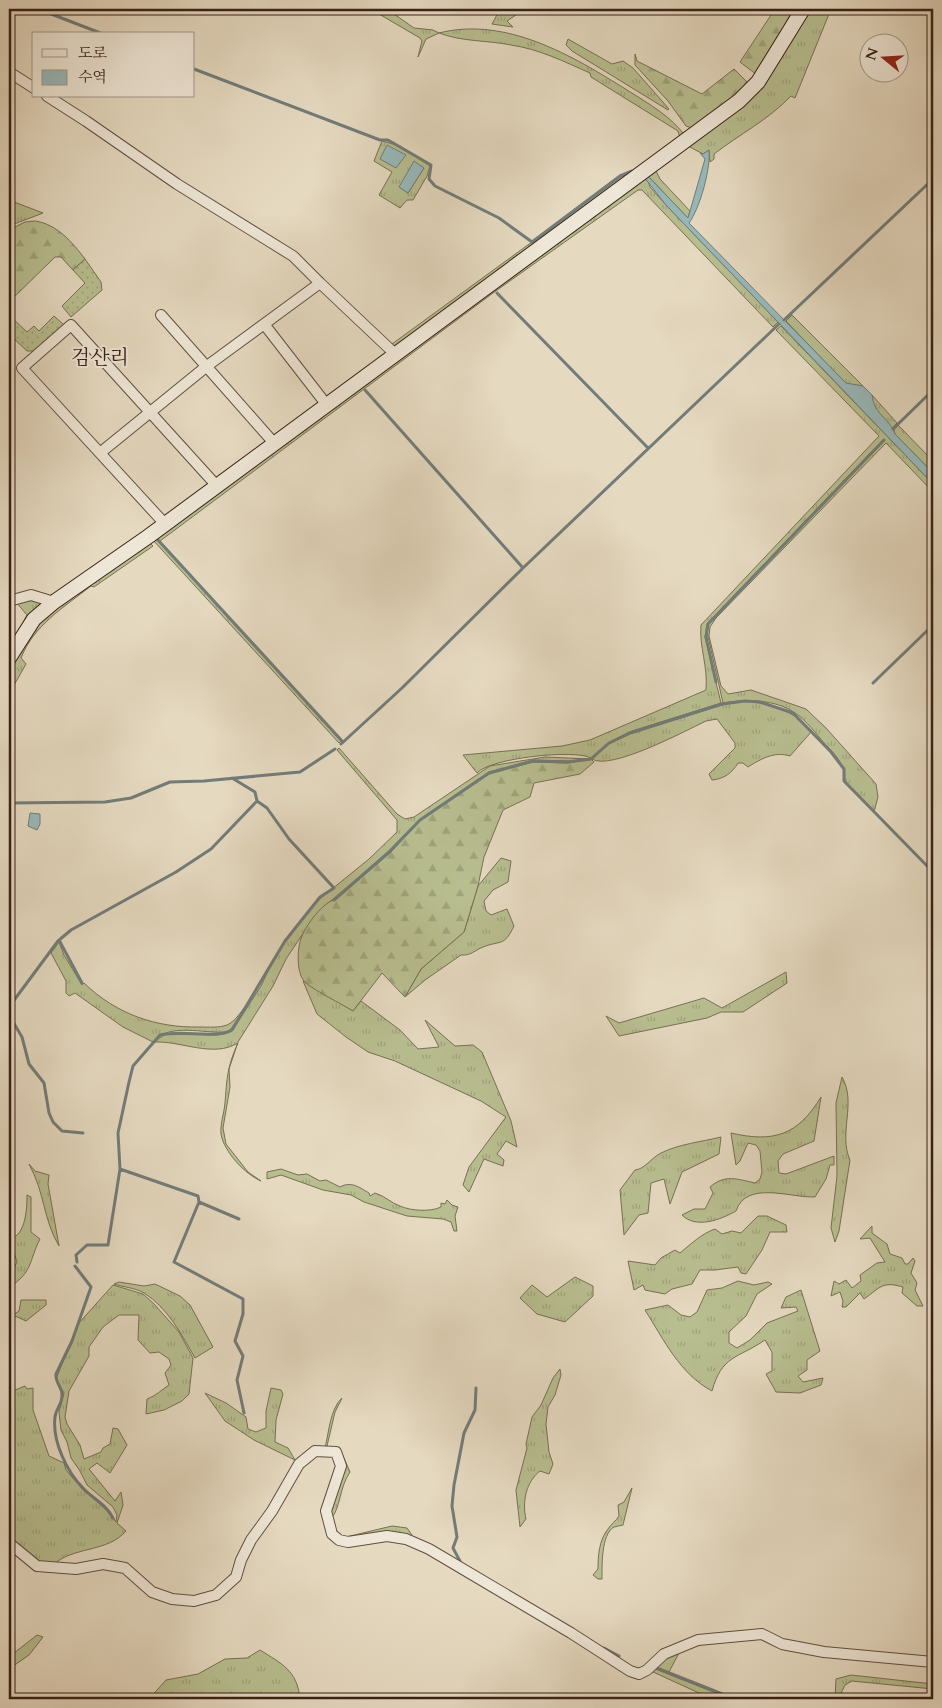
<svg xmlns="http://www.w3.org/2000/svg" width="942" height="1708" font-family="Cardo,'Noto Serif KR',serif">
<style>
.grass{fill:url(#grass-tufts);stroke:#787053;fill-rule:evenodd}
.forest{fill:url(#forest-firs);stroke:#787053}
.garden{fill:url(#garden-dots);stroke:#787053}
.water{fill:#98b9bb;stroke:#727c79}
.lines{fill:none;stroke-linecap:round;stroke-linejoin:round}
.stream{stroke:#727c79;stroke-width:3}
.street-casing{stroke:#634f40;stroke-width:12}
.secondary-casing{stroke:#382116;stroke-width:16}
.street{stroke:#eee6d6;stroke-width:10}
.secondary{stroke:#eee6d6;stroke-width:14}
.labels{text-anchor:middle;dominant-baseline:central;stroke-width:4;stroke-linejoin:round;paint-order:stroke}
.quarter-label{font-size:20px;fill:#382116;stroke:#eee6d6}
</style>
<defs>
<pattern id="grass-tufts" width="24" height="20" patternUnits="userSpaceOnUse" patternTransform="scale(1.25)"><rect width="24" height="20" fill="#b8be90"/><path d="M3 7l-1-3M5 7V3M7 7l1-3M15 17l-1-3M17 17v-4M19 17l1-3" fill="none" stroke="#9fa37b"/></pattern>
<pattern id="forest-firs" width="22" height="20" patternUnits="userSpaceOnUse" patternTransform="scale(1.25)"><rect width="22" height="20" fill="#b8be90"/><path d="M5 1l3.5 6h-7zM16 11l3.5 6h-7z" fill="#9fa37b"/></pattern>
<pattern id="garden-dots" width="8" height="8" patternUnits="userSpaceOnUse" patternTransform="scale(1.25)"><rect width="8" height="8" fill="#b8be90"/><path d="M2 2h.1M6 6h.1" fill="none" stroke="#9fa37b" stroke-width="1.8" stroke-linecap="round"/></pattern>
</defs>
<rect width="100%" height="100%" fill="#e5d9c0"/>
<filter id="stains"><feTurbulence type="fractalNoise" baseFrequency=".004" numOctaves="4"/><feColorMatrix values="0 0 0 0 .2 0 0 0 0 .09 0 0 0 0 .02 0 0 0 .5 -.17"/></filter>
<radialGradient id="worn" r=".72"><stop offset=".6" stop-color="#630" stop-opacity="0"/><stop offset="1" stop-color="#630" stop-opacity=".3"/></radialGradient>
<path class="grass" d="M365,9H387L414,28L433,30L439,33C506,16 573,56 627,90C649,104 671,116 686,137L392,349L387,344H392L621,177L634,171L680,138L678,131L591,77L590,73C565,62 539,49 511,45C486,40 463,42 439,33L426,39L418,57L422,41L420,38L379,14Z
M504,9H525L507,21L513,27L492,24L498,13Z
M807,9H831L795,98L791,96C768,120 740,134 714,154V159L710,162L709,150L703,154L688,146L656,171L660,179L690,211L688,218L646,174L650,187L666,205L778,322L773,327L642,190H638L493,293L160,541L156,539L341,741L339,743L152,539L741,102Z
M568,39L612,64L623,61L633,68L669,109L668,110L572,51L566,45Z
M382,141L400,146L430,166L427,176L413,200H407L400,208L379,195L392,172L374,161ZM424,168L408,193L399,187Z
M9,200L43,213L9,226Z
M792,315L863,386L846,384L786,321Z
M781,326L933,484V492L886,443L716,618L710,627L709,636L721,686L728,694L751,690L806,709L826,728L876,784L878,797L874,812L845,781C845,765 836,755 825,744C816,734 807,721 795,713C775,699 746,699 723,703L707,632L708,625L714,617L883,440L707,624L705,637L721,703L629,732L608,743L591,758C575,749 490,758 477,773L463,755L562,746L590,740L706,690C708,665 699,647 701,625L879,436L776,330Z
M872,395L897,423L892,428L873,406Z
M898,425L933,461V473L895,434L894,430Z
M149,542L153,546L94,587L91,586C63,608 34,625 21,658L26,664L9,694V664L35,622Z
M27,598L39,601L42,605L9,648L27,615L16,602Z
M745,701C773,704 792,710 812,731L790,756C774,751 761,759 748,767L743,763H738C732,773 724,779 712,780L709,774L735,748V743L717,719L706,721C685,731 610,771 592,759L609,744L630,734L722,705Z
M339,748L397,814L405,819L414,817L490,766L545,757L590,759L568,761L533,760L489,772L419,820L389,852L326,905L310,923L286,959L273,986L238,1042L229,1069L230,1087L223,1128L226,1144L248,1172L261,1181C245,1174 224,1152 221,1134C220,1124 224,1114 225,1103C227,1078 227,1067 238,1043C213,1058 182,1041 155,1042C175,1020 209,1044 232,1031L261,986L274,958L305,915L321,898L369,859L397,832V820L337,750Z
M501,858L511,861L508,882L493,890L484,901L486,911L491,915L507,909L514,926C504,947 501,940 483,947C475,950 471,956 461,955L425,980L405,997L421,969L464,932L478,886Z
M59,942L64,955L82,985L84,983C116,1014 156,1028 200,1027C209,1027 219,1028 227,1025C236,1021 242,1010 248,1003L231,1029L227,1032C203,1034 170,1022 153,1042L123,1027L75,993L69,996L66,993V981L51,953Z
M786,972L787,983L743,1012H721L707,1018L619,1036L606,1016L619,1023L704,998L722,1008Z
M303,981L353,1011L361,1001L400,1030L418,1049L439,1047L425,1020L455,1046L473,1045L482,1052L511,1121L517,1147L506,1141L497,1154L504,1160L503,1166L484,1159L469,1192L463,1185L469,1167L506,1117L481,1101L395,1061L368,1052L346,1037L317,1014Z
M842,1077C857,1103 838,1133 850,1160L839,1231L835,1242L831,1228L837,1176L836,1103Z
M821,1097L814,1141L783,1154L778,1161L779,1173L786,1174L834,1156V1165H830L826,1179L815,1197C791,1198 746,1180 736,1211C720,1220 696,1229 682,1215L694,1209H705L713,1193L710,1187C725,1174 737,1179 755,1183L760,1179L762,1172L760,1151L756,1145L748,1143L740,1161L736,1165L731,1133C774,1143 798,1135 821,1097Z
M721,1137L719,1154L682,1172L670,1204L664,1179L651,1183L648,1213L639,1215L624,1235L620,1190L635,1170C645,1169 651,1158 661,1153C679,1144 701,1142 721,1137Z
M29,1164L35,1171L49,1175L48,1184L59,1246C43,1219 45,1193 29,1164Z
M281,1169L298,1175L307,1174L320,1181L326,1180L340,1187C351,1181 359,1187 369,1193L370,1196L375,1193C385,1196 391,1203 400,1206C411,1211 431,1212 441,1207V1203L445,1204L447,1200L452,1205L458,1207L455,1216L457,1231H454L451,1222L443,1219L407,1216L364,1202L351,1195L323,1190L281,1175L267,1179V1172Z
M27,1195L31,1197V1232L40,1239C28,1263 34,1270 9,1288V1277L17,1262L10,1239C26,1235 27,1208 27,1195Z
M758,1216H767L786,1225L787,1232H770L762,1250L746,1274L741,1273L738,1267L715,1270H700L692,1284L672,1289L665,1294L645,1290L643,1285L634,1290L628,1261L655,1265L661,1258L675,1250L680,1253C691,1244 701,1234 715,1229L722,1234L732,1231L741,1233Z
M872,1226V1233L887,1244L890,1254L902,1258L905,1264H908L913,1258L915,1261L911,1273L917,1283L915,1290L923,1306H917L902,1293L903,1287C882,1281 881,1287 864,1299L860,1293L846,1307H842L843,1301L840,1292L831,1296L834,1281L839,1284L846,1280L852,1288L861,1281L860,1275L877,1263L885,1262L870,1238L860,1239Z
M575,1277L593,1286V1296L565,1322L537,1314L520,1298L532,1285L547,1297Z
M738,1281L754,1285L768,1282L772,1284L757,1294L746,1316L729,1332V1343L737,1348L750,1340L767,1323L798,1311L796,1307L781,1308L786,1297L801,1290L820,1351L807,1360V1370L798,1376L803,1382L823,1378L821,1385L800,1393L776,1392L766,1374L772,1371V1352L765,1340C737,1359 722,1355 712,1391C680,1374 664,1340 645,1310L668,1305L681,1315L690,1317L697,1312L707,1290L722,1288Z
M119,1282L144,1286L155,1284L180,1296L190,1305L213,1347L195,1358C182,1335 167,1307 144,1293C136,1288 123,1287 114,1284Z
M113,1285L143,1294L154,1304L179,1332L193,1358L189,1394L182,1401L164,1410L146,1414L147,1399C156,1396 161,1390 169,1385L165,1373L171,1365L169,1359L159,1352L150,1353L138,1340L139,1315H119L103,1327L89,1347V1356L69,1391L65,1417L67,1424L80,1445L84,1459L101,1452L103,1448L110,1444L113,1428L118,1429L127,1445L110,1473L97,1463L89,1469L115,1501L121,1492L123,1505L117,1523L126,1531C107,1553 73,1546 53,1565L38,1561L9,1540V1385L13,1391L25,1386L27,1389L33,1388V1410L49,1456L64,1463L66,1470L84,1491L108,1509L116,1522L117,1515L113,1507L87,1485L80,1471L71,1458L67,1442L61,1430L59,1412L64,1393L56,1379L78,1324Z
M21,1300H46V1305L26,1321L13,1315L19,1311Z
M560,1369L561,1375L555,1395L548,1407L546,1424L549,1452L553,1464L549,1474L540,1471C526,1482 522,1502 526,1519L520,1527L516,1490L527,1448L526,1444L532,1417L541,1405L553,1378Z
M271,1388L281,1390L283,1394L276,1420L275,1442L288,1448L295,1460L254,1440L225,1421L205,1393L226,1403L246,1417L248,1429L256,1432L266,1428V1411Z
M342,1398L335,1412L327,1446L341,1451L350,1472C339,1488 341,1507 331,1519C332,1529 335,1534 346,1537L392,1526L407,1528L412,1535L410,1540C404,1537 395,1535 388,1535C372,1534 340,1550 331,1530C318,1503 352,1478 338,1452L325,1448C329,1432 330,1409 342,1398Z
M632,1488L623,1525C620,1526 617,1526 614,1527C601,1534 602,1567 602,1579H598L593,1575L598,1569C598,1556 599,1540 608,1529C611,1524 616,1521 619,1516L618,1505L624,1502Z
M37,1635L43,1637L29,1655L9,1669V1657Z
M260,1650C282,1664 297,1670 300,1699H149L166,1680L198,1674L225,1659L247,1658Z
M680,1651L669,1672L653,1666Z
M653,1668L726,1697L733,1699L699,1693L651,1671Z
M851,1675L933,1684V1689L852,1681L845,1685L838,1699H835L836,1679Z"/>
<path class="forest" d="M775,9H800L757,75L740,62Z
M635,54L637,61L702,94L734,69L750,85L692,128L686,126L668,101L635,65Z
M35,221C57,224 73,243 85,259L73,270L61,257H55L10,301L9,310V230L25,222Z
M591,759L594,762L580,774L534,783L530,797L503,810L484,857L478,886L464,932L421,969L405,997L382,973L353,1011C342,1004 311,989 304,981C296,972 297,946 302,936C306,925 324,901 335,900L390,853L420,821L489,774L533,762L568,763Z"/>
<path class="garden" d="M85,259L101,282L102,290L71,317L62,306L85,283L73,270Z
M9,315L27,332L34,326L39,331L54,316L64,325L34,351H27L9,334Z"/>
<path class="water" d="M387,145L406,155L396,168L380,159Z
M709,150C711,168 700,208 689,223L846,383L863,386L872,395C874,415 890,418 895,434L933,473V484L666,205L644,177L646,174L688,218L705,159L700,153L703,154Z
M414,161L424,168L408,193L399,187Z
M30,813L40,814V824L37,830L28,826Z"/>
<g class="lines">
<path class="stream" d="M37,9L42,10
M46,12L103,34
M194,69L380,140H388L431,165L429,179L435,186L499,218L532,242L620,176L632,171
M497,293L648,448
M784,320L933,179
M365,390L523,568
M893,429L933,390
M158,540L343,742
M716,682L706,637L708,624L884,440
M873,683L933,625
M341,744L402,688L523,568L779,324
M9,803L105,802L131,798L170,782L204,781L300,772L335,749
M929,868L933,863
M334,900L389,852L420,820L489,773L533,761L568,762L591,759L609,743L630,733L722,704L745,701L760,702L793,713L831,752L844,769V781L933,872
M59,940L82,983
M9,1007L58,941L71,930L176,872L211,849L257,801
M9,1015L22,1037L29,1064L44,1083L49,1113L53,1122L62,1131L83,1133
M120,1169L198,1196L199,1202L174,1262L243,1299V1314L235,1341L243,1356L237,1380L244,1413
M199,1202L239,1219
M77,1262L76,1255L87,1245H108L120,1169L118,1133L129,1082L133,1066L160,1035C181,1030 217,1039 232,1030L285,941L320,897L334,888L289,839L267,808L257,801L255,792L232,778
M75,1266L91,1287L72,1341L56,1374C55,1383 63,1388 62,1396C62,1404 56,1409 55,1417C52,1441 67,1472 83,1488C93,1499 106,1504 113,1518
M461,1563L453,1548L457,1537L452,1506L454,1485L464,1433L475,1410L476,1388
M604,1648L619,1656
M654,1667L735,1699"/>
<g class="street-casing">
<path id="street" d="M9,72L34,88
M47,96L86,121L177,184L293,256L320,283
M161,315L274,443
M264,324L326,404
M100,453L207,366L320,283L394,353
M165,524L22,368L71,325L216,485
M9,601L31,595L54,602
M9,1543L37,1566L76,1569L103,1564L125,1568L152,1592L172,1599L194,1601L216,1595L236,1577L241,1560L251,1540L272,1511L299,1464L315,1451L336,1452L341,1466L326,1511L332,1534L339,1540L348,1542L387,1536L406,1539L429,1549L571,1633L630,1671L639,1674L647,1670L664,1654L698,1640L762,1634L782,1644L824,1652L933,1662"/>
</g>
<g class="secondary-casing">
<path id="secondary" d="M9,658L34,619L54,602L149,536L739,101L758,82L803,9"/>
</g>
<use href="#street" class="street"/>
<use href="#secondary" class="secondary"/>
</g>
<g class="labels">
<g class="quarter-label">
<text x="100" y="357">검산리</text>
</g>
</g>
<rect width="942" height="1708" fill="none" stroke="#e5d9c0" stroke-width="30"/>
<rect x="10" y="10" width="922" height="1688" fill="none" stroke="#382116" stroke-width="2.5"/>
<rect x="15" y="15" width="912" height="1678" fill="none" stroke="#382116"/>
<rect x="32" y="32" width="162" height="65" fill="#eee6d6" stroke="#a59789"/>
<rect x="42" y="49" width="25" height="8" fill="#eee6d6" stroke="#a59789"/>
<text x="78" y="58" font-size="15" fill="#382116">도로</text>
<rect x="42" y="70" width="25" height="15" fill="#98b9bb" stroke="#a59789"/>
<text x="78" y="82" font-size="15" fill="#382116">수역</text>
<g transform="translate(884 58) rotate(288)"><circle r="24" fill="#eee6d6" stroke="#a59789"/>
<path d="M0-4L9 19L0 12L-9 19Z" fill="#8f2418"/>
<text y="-8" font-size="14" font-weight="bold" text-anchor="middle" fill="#382116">N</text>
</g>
<rect width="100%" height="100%" filter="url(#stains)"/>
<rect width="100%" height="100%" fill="url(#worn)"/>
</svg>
